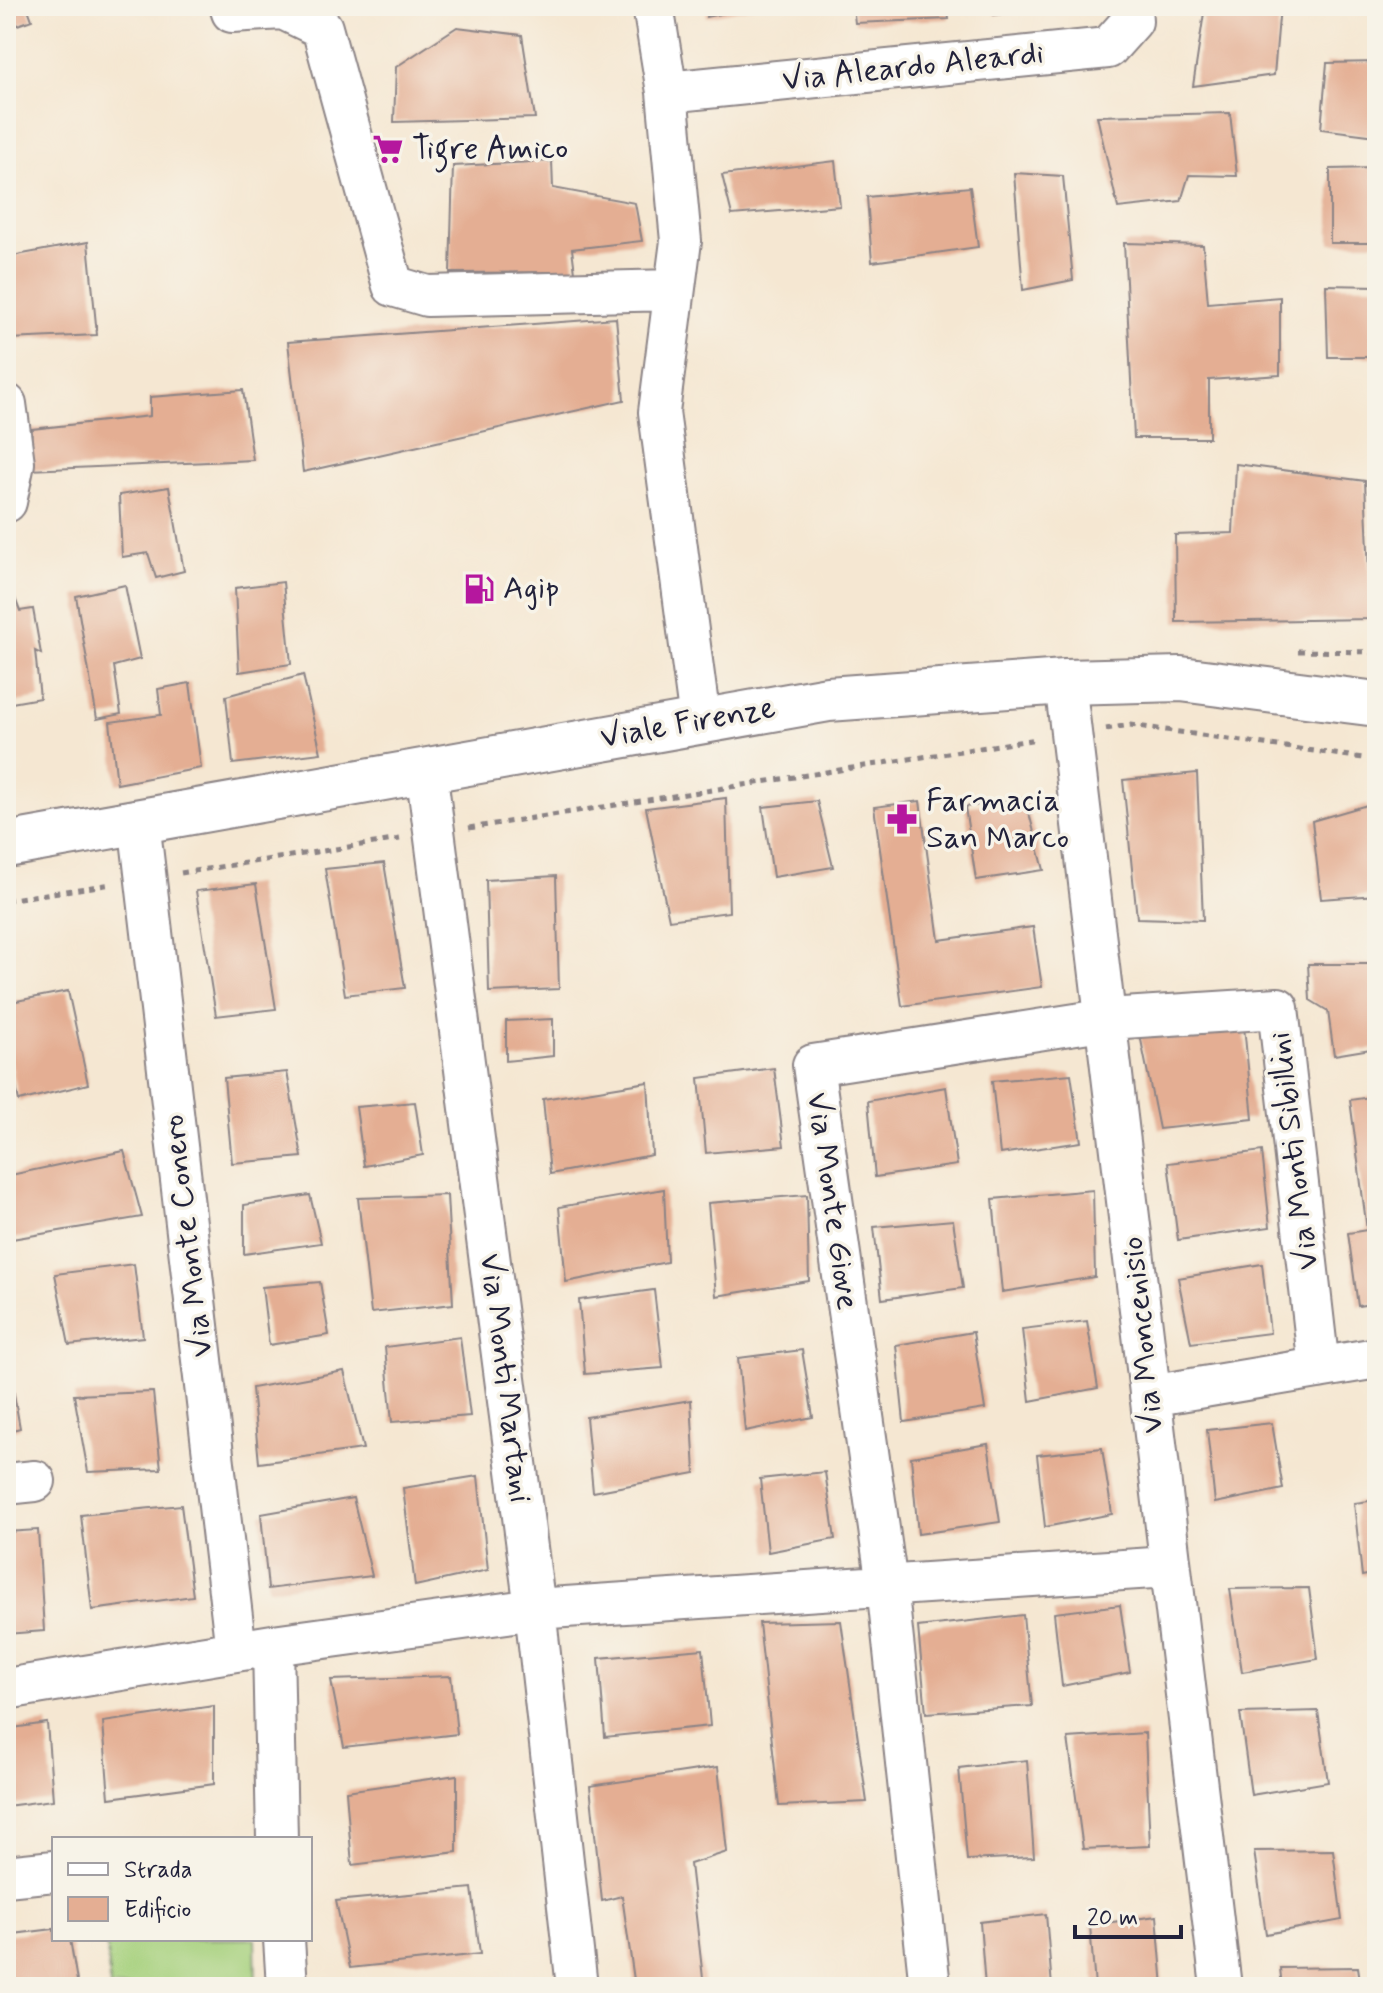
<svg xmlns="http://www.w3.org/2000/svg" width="1383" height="1993" font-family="Mynerve,sans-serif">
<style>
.green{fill:#a5d07c;stroke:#64795c;stroke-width:2}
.building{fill:#e4ae93}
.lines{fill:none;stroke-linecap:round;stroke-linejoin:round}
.minor-casing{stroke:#8c8486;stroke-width:44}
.secondary-casing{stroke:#8c8486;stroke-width:48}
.path{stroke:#8c8486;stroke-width:5;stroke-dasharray:6 6;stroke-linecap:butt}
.minor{stroke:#fff;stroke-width:40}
.secondary{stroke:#fff;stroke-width:44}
.labels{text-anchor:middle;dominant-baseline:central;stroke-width:7;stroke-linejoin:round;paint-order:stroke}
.street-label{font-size:32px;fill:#22223b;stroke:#f7f3e8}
.poi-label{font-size:32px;fill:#22223b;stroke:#f7f3e8;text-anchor:start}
</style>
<rect width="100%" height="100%" fill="#f7f3e8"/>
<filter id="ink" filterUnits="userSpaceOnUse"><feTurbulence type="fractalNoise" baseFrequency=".0125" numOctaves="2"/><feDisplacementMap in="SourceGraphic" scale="16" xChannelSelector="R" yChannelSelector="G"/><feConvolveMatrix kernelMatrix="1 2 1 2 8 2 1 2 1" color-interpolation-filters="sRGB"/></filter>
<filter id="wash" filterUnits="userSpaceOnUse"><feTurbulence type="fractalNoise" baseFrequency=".006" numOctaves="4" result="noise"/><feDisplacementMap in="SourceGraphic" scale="32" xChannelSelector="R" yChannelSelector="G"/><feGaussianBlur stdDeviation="1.8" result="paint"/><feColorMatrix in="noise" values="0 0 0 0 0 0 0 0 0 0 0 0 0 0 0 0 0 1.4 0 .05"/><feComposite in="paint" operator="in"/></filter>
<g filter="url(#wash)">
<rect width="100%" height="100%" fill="#f5e7d2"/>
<path class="green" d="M106,1939H255L256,1987H110Z"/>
<g id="blocks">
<path class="building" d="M6,6H27L32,20L6,29Z
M708,6H753L754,7L706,17Z
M853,6H947L949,19L855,23Z
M994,6H1057V8L994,15Z
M1205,6H1280L1274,75L1193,86Z
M457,27L522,35L535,118L394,122L396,67Z
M1377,62V136L1321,129L1327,63Z
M1230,113L1237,176L1189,175L1181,201L1118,208L1097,116Z
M552,161L553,188L635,203L642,241L572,249L575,272L450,273L453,166Z
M835,161L840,206L732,215L722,175Z
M1377,168V243H1330V169Z
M1014,173L1063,176L1073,280L1023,290Z
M970,187L978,247L872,262L867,197Z
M88,242L97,335L9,339L6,257Z
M1124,243L1203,245L1208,303L1280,297V375L1209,380V438H1134Z
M1326,285L1377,286V357H1328Z
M616,318L624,400L303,472L288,342Z
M243,390L253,460L29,470L32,429L150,416V397Z
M1236,464L1365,481L1371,619L1176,622L1175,535L1233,533Z
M169,487L184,571L156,578L148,553L122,557L119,495Z
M283,582L291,664L239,672L235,588Z
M125,585L140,659L114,666L121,714L97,719L76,596Z
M15,598L20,611L33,609L41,654L35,651L40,698L6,704V600Z
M303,675L321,753L233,764L226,696Z
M190,683L201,768L117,784L110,722L161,715L158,689Z
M1197,773L1203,920L1137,918L1123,780Z
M726,798L729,912L669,920L646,808Z
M1025,798L1044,870L976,880L965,807Z
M817,801L833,867L773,877L763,807Z
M920,801L939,940L1033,927L1042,987L902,1006L874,807Z
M1367,805L1377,845V895L1321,899L1312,821Z
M384,863L405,988L345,995L325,869Z
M556,876L559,989L489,992L486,880Z
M256,884L276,1009L216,1016L196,891Z
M1308,964H1377V1048L1334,1055L1328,1011L1310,1000Z
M68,991L88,1084L19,1101L6,1039V1003Z
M553,1019V1056L506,1061V1021Z
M1244,1026L1253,1119L1159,1129L1140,1035Z
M774,1068L784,1146L706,1153L699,1078Z
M287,1072L302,1157L232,1163L224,1078Z
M1071,1074L1081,1142L1000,1154L992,1081Z
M648,1082L652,1155L550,1174L543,1099Z
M946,1087L957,1165L875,1177L868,1101Z
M1377,1096V1303L1358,1306L1348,1233L1367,1230L1350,1100Z
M415,1102L423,1155L364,1166L356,1107Z
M124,1151L142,1217L6,1240V1176Z
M1262,1151L1270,1227L1178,1240L1168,1163Z
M664,1189L667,1262L566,1282L559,1207Z
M1093,1190L1095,1277L1002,1292L993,1199Z
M310,1195L321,1243L244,1254V1205Z
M447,1195L453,1304L371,1313L358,1198Z
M807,1195L809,1281L716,1296L708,1203Z
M953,1220L963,1288L882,1299L874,1227Z
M134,1264L143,1337L69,1345L55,1274Z
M1262,1264L1270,1333L1191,1343L1178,1278Z
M320,1282L329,1335L269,1345L262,1287Z
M654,1290L663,1368L585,1374L579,1300Z
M1087,1321L1098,1388L1030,1401L1022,1329Z
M973,1332L985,1409L904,1422L896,1345Z
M460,1337L470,1416L392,1422L385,1347Z
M6,1349L20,1428L6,1432Z
M802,1350L813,1417L745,1431L738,1358Z
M344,1371L363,1449L259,1463L252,1388Z
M153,1392L161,1469L88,1472L74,1395Z
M691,1400L695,1473L593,1492L586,1417Z
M1272,1423L1283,1489L1215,1503L1207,1430Z
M988,1444L1000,1522L918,1534L911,1457Z
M1102,1448L1112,1514L1045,1527L1037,1455Z
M825,1472L835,1539L768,1552L760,1479Z
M478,1476L488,1570L415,1586L403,1488Z
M353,1498L372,1576L268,1589L261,1514Z
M1377,1500V1573L1362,1576L1354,1503Z
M181,1505L193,1596L92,1610L81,1515Z
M38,1530L44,1631L6,1634V1532Z
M1309,1588L1318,1659L1242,1672L1230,1589Z
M1120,1605L1130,1672L1062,1686L1054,1613Z
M1023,1615L1032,1706L926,1713L918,1627Z
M841,1621L867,1802L779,1806L759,1623Z
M703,1649L710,1726L605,1737L599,1658Z
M451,1676L457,1734L344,1747L331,1680Z
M214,1706V1784L109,1798L103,1722Z
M1318,1711L1328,1782L1251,1795L1240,1713Z
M47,1723L53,1800L6,1806V1729Z
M1145,1733L1150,1846L1083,1849L1068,1738Z
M1027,1760L1034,1857L967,1860L959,1768Z
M718,1767L727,1852L690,1864L704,1987H635L622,1896L602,1901L590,1786Z
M457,1775V1852L352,1865L346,1791Z
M1333,1850L1342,1920L1266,1934L1254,1851Z
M472,1888L480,1954L350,1968L336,1901Z
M1046,1914L1052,1987H985L980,1922Z
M1157,1916L1163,1987H1095L1090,1925Z
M54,1929V1939H70L78,1987H6V1935Z
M1358,1967L1361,1987H1282L1280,1968Z"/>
</g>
</g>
<g filter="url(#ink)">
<use href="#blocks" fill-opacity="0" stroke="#8c8486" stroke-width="2"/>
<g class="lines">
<g class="minor-casing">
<path id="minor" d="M230,6L232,12L283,9L322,28L393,286L427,296L674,290
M653,6L667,92L681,241L659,412L700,721
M667,92L1108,48L1132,21L1131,6
M6,404L14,463L6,502
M1065,682L1221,1987
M426,769L535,1609L577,1987
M139,821L236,1651
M1150,1396L1377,1358
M6,1484L35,1481
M273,1645L277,1839
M6,1689L273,1645L535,1609L1168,1567
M6,1876L54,1871
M284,1939L287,1987
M930,1987L887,1585L813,1065L1108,1019L1278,1008L1319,1368"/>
</g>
<g class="secondary-casing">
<path id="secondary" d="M6,845L828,699L1065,682L1181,679L1377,704"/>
</g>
<path class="path" d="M1298,651L1377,652
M1106,729L1130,725L1377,760
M469,828L1037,739
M181,873L400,839
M6,900L112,884"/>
<use href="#minor" class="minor"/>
<use href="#secondary" class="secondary"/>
</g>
</g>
<defs>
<g id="supermarket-bare" transform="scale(2.4)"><path d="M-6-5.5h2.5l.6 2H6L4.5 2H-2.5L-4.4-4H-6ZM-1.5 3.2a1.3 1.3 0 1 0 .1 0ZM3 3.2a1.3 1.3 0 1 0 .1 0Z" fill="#b5179e" stroke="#f7f3e8" stroke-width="2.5" paint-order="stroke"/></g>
<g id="fuel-bare" transform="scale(2.4)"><path d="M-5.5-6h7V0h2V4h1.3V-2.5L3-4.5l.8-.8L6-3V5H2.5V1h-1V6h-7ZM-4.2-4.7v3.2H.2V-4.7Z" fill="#b5179e" stroke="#f7f3e8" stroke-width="2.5" paint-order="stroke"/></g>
<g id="pharmacy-bare" transform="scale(2.4)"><path d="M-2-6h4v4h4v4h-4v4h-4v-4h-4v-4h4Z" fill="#b5179e" stroke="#f7f3e8" stroke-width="2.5" paint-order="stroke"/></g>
</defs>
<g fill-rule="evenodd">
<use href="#supermarket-bare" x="388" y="149"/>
<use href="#fuel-bare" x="479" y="589"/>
<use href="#pharmacy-bare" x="902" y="819"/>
</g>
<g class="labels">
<g class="street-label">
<text transform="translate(913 67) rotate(-6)">Via Aleardo Aleardi</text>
<text transform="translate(688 723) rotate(-10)">Viale Firenze</text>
<text transform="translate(1294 1151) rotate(-97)">Via Monti Sibillini</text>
<text transform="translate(832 1201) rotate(82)">Via Monte Giove</text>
<text transform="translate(188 1236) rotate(-97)">Via Monte Conero</text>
<text transform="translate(1143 1335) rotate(-96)">Via Moncenisio</text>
<text transform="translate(505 1378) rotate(83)">Via Monti Martani</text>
</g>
<g class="poi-label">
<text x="412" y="149">Tigre Amico</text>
<text x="503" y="589">Agip</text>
<text x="926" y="801">Farmacia<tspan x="926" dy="37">San Marco</tspan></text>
</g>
</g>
<rect width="1383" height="1993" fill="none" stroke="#f7f3e8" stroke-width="32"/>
<rect x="52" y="1837" width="260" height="104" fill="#f7f3e8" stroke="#a29fa3" stroke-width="2"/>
<rect x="68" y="1863" width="40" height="12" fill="#ffffff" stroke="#a29fa3" stroke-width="2"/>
<text x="124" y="1877" font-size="24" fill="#22223b">Strada</text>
<rect x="68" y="1897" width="40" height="24" fill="#e4ae93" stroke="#a29fa3" stroke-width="2"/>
<text x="124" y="1917" font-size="24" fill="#22223b">Edificio</text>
<path d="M1075 1925v12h106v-12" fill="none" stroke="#22223b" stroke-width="4"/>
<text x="1087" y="1925" font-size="24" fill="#22223b" stroke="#f7f3e8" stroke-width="6" paint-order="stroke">20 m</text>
</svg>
